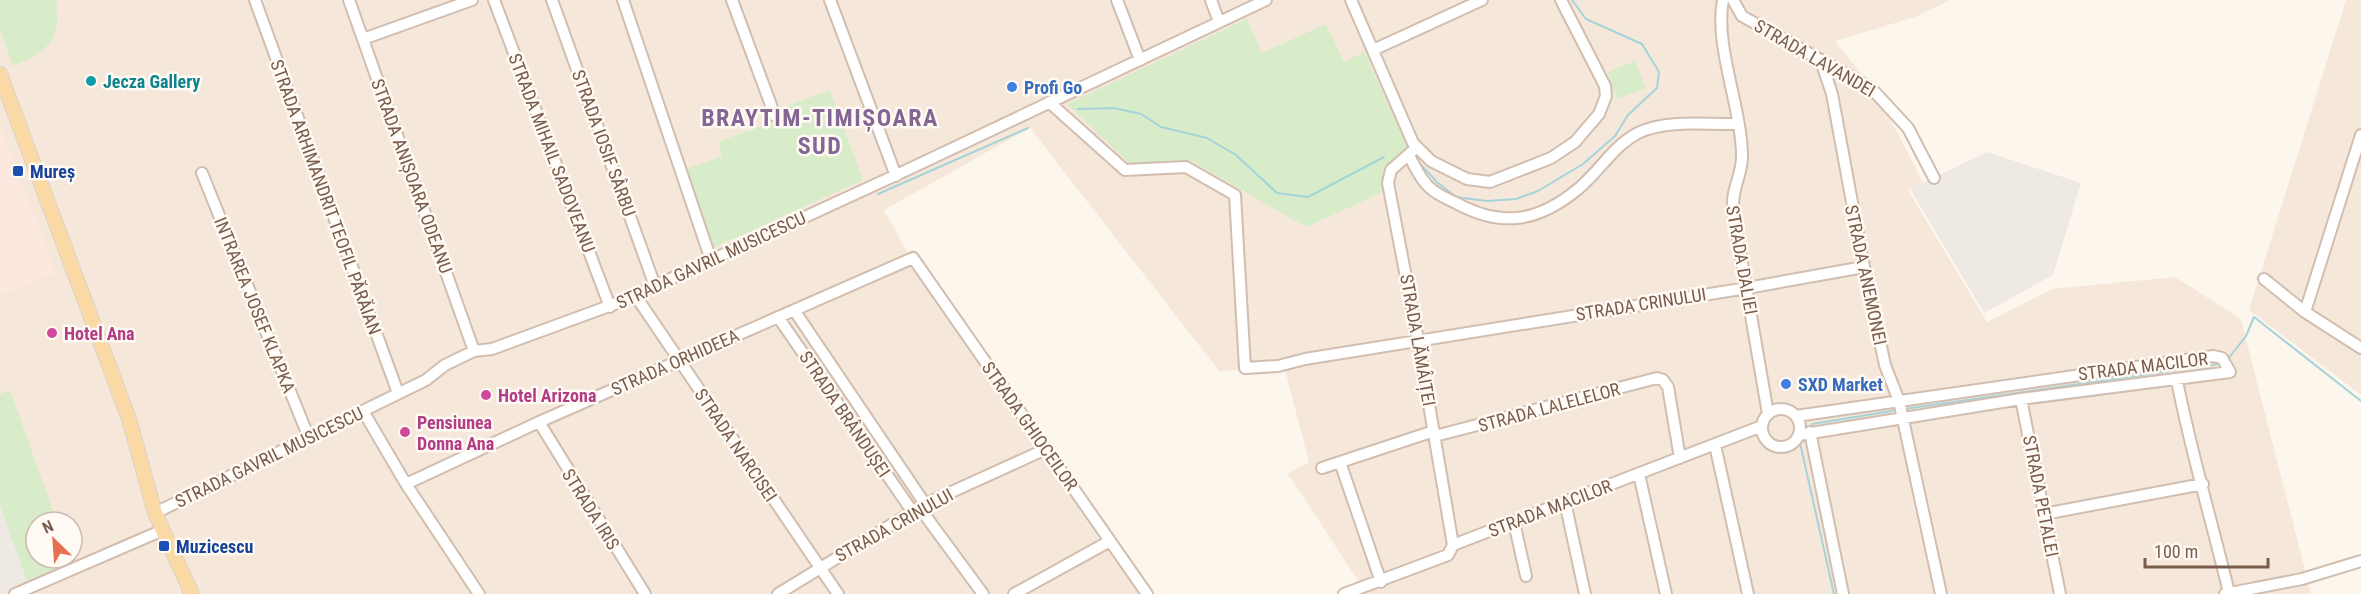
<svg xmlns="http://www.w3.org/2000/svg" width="2361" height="594" font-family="'Roboto Condensed',sans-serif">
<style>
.residential{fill:#f5e8da;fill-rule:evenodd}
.commercial{fill:#fde8e0}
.industrial{fill:#efe9e4}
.green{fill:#d8ecc9}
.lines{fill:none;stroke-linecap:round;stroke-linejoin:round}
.stream{stroke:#a5d3da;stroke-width:2}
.minor-casing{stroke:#d1beb0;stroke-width:14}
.major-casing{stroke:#dad1cd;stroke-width:16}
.minor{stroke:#fff;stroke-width:10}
.major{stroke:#fbd9a5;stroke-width:14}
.culture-dot{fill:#0f9aa8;stroke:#fffaf3;stroke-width:2}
.shop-dot{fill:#3f7fe0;stroke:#fffaf3;stroke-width:2}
.transit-dot{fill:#1a4fb4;stroke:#fffaf3;stroke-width:2}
.hotel-dot{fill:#d1479c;stroke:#fffaf3;stroke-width:2}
.labels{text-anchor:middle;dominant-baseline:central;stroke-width:5;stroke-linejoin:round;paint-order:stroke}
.street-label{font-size:18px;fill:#7a5c4d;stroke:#fffaf3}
.culture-label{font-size:18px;font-weight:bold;fill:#0d838f;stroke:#fffaf3;text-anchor:start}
.shop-label{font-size:18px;font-weight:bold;fill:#366cbe;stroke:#fffaf3;text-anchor:start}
.transit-label{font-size:18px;font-weight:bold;fill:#164399;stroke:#fffaf3;text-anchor:start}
.hotel-label{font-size:18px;font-weight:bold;fill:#b23c85;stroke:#fffaf3;text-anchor:start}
.district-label{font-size:24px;font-weight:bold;letter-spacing:1.5px;fill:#846695;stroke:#fffaf3}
</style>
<rect width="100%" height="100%" fill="#fdf6ec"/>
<path class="residential" d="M0,0H1950L1915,17L1835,41L1876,92L1923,182L1908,190L1987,322L2052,289L2175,277L2241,319L2311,594H1361V585L1288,474L1309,462L1284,366L1219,371L1030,128L884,210L915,266L1151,594H0ZM36,522H72V558H36Z
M2346,0H2361V395L2249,310Z"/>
<path class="commercial" d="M0,126L56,273L0,295Z"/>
<path class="industrial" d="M1987,152L2081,183L2053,275L1984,313L1910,189Z
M0,505L27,581L0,592Z"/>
<path class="green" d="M0,0H57C56,9 58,21 56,29C50,51 31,59 13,66L0,30Z
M1247,19L1262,53L1326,24L1344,62L1364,52L1408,147L1384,168L1383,192L1306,227L1188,159L1131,165L1067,104Z
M1635,61L1646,88L1617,99L1607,72Z
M830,90L863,180L713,248L686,169L722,156L718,142L769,123L778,125L784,119L781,108Z
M10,390L57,522H36V558H72L74,562L27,581L0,505V394Z"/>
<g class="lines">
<path class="stream" d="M1078,109L1114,108L1141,114L1161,127L1207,138L1236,155L1277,193L1308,197L1384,157
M1421,165L1438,183L1456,197L1487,201L1516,199L1538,191L1583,164L1615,136L1628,115L1657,88L1659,72L1642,44L1586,19L1572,0
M878,194L1028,128
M2228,359L2246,336L2254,317L2361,401
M1904,409L2219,364
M1812,424L1898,410
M1800,443L1834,594"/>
<g class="minor-casing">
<path id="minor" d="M255,0L398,393
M349,0L474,351
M494,0L610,307
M552,0L655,286
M623,0L711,260
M732,0L775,116
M830,0L896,176
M1117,0L1140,60
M1211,0L1219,22
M1351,0L1413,143L1431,161L1467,179L1490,182L1551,158L1575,142L1599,114L1606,96L1605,86L1561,0
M1723,0C1714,46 1742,108 1742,157C1742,176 1731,189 1733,211L1768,414
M1733,0L1742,16L1871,88L1908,128L1934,178
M363,39L472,0
M1373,50L1482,0
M1821,61L1832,94L1864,267L1885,365L1899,401L1941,594
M1049,102L1125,170L1186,167L1235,195L1245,368L1278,366L1305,359L1747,288L1864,267
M1416,148L1391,170L1388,183L1418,340L1453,545
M1409,156C1415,166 1420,179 1429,187C1436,194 1447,199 1456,203C1502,228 1538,222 1578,189C1599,172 1613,146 1638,133C1667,119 1706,125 1738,124
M202,173L309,438
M2264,279L2305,312L2361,348
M635,295L838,594
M794,310L925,504
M2305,312L2361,135
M778,317L912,511
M2177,381C2191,452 2212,522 2229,593
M2021,399L2060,594
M1762 428a19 19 0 1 1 38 0a19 19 0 1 1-38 0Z
M363,411L406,484L479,594
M1796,416L2213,356L2222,358L2230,372L2021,399L1799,435
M539,422L645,594
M1810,432L1843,594
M1435,436L1657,378L1663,380L1668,387L1680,458
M1715,445L1748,594
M1340,462L1381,582
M1322,468L1434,431
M1639,474L1666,594
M406,484L539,422L913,258L1147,594
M1565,502L1585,594
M919,507L983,594
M155,513L426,380L445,365L474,351L492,349L620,302L907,170L1266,0
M2044,514L2203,484
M1514,522L1526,576
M1453,545L1762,426
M15,594L163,530
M778,594L925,504L1046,449
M1014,594L1110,541
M1344,594L1448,555L1453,545
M2225,594L2302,579L2361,561"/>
</g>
<g class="major-casing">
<path id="major" d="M0,74L129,419L155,513L192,594"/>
</g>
<use href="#minor" class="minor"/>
<use href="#major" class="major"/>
</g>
<circle class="culture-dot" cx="91" cy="81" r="6"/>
<g class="shop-dot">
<circle cx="1012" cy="87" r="6"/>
<circle cx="1786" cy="384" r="6"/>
</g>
<g class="transit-dot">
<rect x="12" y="165" width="12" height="12" rx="3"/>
<rect x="158" y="540" width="12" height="12" rx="3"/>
</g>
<g class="hotel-dot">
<circle cx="52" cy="333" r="6"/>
<circle cx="486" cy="395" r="6"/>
<circle cx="405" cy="432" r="6"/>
</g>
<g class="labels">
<g class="street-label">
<text transform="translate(1815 58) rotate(30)">STRADA LAVANDEI</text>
<text transform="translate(604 143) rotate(70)">STRADA IOSIF SÂRBU</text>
<text transform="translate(552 153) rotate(69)">STRADA MIHAIL SADOVEANU</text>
<text transform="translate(412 176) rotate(70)">STRADA ANIȘOARA ODEANU</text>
<text transform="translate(326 197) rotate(70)">STRADA ARHIMANDRIT TEOFIL PĂRĂIAN</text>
<text transform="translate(711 260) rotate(-25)">STRADA GAVRIL MUSICESCU</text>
<text transform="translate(1742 260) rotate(80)">STRADA DALIEI</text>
<text transform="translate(1866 275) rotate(78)">STRADA ANEMONEI</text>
<text transform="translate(1641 304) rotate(-9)">STRADA CRINULUI</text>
<text transform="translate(255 305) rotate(68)">INTRAREA JOSEF KLAPKA</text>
<text transform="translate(1418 340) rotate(80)">STRADA LĂMÂIȚEI</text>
<text transform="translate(675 362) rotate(-24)">STRADA ORHIDEEA</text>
<text transform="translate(2143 366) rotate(-7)">STRADA MACILOR</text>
<text transform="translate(1549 407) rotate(-15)">STRADA LALELELOR</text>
<text transform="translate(845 414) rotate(56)">STRADA BRÂNDUȘEI</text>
<text transform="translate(1030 426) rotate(55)">STRADA GHIOCEILOR</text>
<text transform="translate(736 445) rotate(56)">STRADA NARCISEI</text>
<text transform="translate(269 457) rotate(-26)">STRADA GAVRIL MUSICESCU</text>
<text transform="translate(2041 496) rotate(79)">STRADA PETALEI</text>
<text transform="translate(1550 508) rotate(-21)">STRADA MACILOR</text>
<text transform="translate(591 509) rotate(58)">STRADA IRIS</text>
<text transform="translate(894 525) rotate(-29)">STRADA CRINULUI</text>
</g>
<g class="culture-label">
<text x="103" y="81">Jecza Gallery</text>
</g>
<g class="shop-label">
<text x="1024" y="87">Profi Go</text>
<text x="1798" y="384">SXD Market</text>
</g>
<g class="transit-label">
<text x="30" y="171">Mureș</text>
<text x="176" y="546">Muzicescu</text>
</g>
<g class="hotel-label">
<text x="64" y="333">Hotel Ana</text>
<text x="498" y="395">Hotel Arizona</text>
<text x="417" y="422">Pensiunea<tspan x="417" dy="21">Donna Ana</tspan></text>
</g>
<g class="district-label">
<text x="820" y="118">BRAYTIM-TIMIȘOARA<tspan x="820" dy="28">SUD</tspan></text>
</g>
</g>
<g transform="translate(54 540) rotate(335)"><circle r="28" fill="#fffaf3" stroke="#cabbb1" stroke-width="1.5"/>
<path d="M0-4.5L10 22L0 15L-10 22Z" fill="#e76f51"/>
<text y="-9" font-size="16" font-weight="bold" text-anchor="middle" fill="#7a5c4d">N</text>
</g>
<path d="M2145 558v9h123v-9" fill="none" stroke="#7a5c4d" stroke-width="3"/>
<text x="2154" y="558" font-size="18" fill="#7a5c4d" stroke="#fffaf3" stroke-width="4.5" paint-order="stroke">100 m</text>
</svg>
